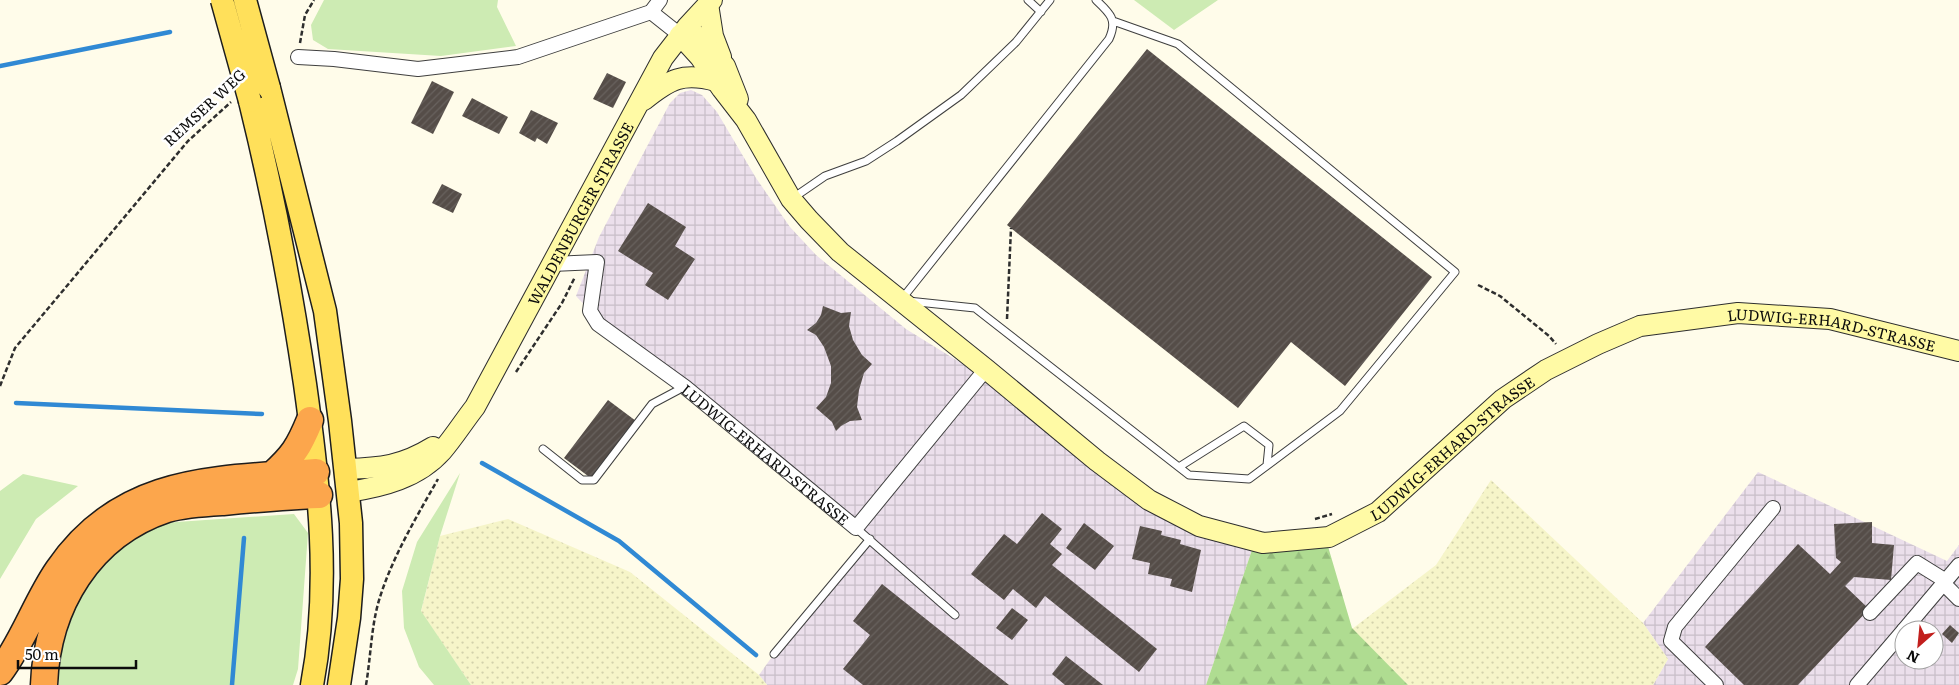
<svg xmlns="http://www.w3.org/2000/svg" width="1959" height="685" font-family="Literata,serif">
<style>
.industrial{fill:url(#industrial-grid);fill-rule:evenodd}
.farmland{fill:url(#farmland-dots)}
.grass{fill:#cdebb3}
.forest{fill:url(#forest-firs)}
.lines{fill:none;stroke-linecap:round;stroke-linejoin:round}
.stream{stroke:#3089d4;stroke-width:4.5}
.building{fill:url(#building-hatch)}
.lane-casing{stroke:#3f3f3f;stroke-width:9}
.street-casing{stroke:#3f3f3f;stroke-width:16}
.secondary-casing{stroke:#2e2e2e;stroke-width:22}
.primary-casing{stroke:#1d1d1d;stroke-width:25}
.highway-casing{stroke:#1d1d1d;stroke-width:29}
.path{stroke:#2e2e2e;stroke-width:2.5;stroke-dasharray:5 2.5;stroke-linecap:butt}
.lane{stroke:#fff;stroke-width:7}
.street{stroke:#fff;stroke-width:14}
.secondary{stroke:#fffaa5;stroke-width:20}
.primary{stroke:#ffe05a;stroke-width:22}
.highway{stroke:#fca64c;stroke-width:26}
.primary-bridge-casing{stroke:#1d1d1d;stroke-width:25;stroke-linecap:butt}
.primary-bridge{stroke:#ffe05a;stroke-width:22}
.labels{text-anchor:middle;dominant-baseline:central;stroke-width:5;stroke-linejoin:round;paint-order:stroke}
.street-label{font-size:15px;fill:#0c0c0c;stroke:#fff}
</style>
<defs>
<pattern id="industrial-grid" width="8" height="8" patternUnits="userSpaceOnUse" patternTransform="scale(1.25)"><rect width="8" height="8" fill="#ebdfeb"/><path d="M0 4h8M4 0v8" fill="none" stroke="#c8bec8"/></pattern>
<pattern id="farmland-dots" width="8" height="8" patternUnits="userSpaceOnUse" patternTransform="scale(1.25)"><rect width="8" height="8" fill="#f6f5c9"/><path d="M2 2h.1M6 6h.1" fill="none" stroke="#d2d1ab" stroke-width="1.8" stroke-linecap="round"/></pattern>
<pattern id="forest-firs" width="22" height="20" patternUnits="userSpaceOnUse" patternTransform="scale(1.25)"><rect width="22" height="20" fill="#afdc91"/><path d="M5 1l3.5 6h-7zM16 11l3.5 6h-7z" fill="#95bc7c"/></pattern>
<pattern id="building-hatch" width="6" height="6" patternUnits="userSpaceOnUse" patternTransform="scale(1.25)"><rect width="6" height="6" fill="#554d48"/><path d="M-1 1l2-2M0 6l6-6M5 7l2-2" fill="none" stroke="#68625e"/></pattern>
</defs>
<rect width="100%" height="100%" fill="#fffcea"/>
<path class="industrial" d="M691,90L702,95L717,112L756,178L790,227L816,255L906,329L961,363L1093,465L1252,550L1206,685H767L759,675L774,654L869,539L590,311L576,296L599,237L670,103L680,93Z
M1758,472L1947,561L1959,545V685H1653L1668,659L1643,623ZM1904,630H1934V660H1904Z"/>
<path class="farmland" d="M1491,480L1643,623L1668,659L1653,685H1408L1352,629L1436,565Z
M508,519L630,572L759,675L767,685H471L421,612L440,536Z"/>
<path class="grass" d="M324,0H498L497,7L516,46L441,56L328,49L313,40L311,25Z
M1134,0H1218L1174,30Z
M460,473L440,536L421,611L471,685H434L419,667L404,628L402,591L417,542Z
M23,474L78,486L36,519L0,579V491Z
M294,514L308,533L298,669L293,685H59L57,663L79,596L114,550L162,523Z"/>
<path class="forest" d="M1327,543L1352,628L1408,685H1206L1252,550Z"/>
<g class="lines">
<path class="stream" d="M0,66L170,32
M16,403L262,414
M482,463L619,541L756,655
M232,685L244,538"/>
</g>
<path class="building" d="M1147,49L1432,277L1345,386L1291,342L1238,408L1007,225Z
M607,73L626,82L613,108L593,99Z
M432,81L454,92L433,134L411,123Z
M472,98L508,117L499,134L462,116Z
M531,110L558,123L547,144L537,138L535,142L519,133Z
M442,184L462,194L453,213L432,203Z
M648,203L686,227L675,246L695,259L668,300L645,285L653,273L618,251Z
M823,306L841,313L851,312L849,326L853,340L862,355L872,364L864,373L859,390L857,407L862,420L850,421L841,426L836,431L832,422L816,408L826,397L831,383V366L824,347L816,335L807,330L816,323L821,315Z
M608,400L636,421L592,479L564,458Z
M1042,513L1062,529L1050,544L1062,554L1052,565L1157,649L1139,672L1045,596L1036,608L1013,589L1004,600L971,574L1004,534L1017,544Z
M1872,522V543L1894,545L1891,580L1854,577L1845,586L1869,609L1798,685H1744L1705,647L1798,544L1830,574L1841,562L1836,558L1834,524Z
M1084,523L1114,546L1095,570L1066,548Z
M1140,526L1162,531L1161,535L1181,540L1180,544L1201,550L1192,592L1170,586L1172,579L1148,574L1150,563L1132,559Z
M882,584L966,651L1009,685H863L843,669L870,635L853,621Z
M1012,608L1028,620L1012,640L996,628Z
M1950,625L1959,633L1952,643L1942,634Z
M1066,656L1103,685H1065L1052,674Z"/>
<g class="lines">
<g class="lane-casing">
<path id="lane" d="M1028,0L1041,12
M793,198L825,176L866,161L897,141L961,95L1016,42L1050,0
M901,300L1109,39C1118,20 1110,13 1096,0
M908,301L975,308L1189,475L1249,479L1340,411L1455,272L1178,44L1113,21
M543,449L582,480H594L652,404L684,387
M1179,467L1244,426L1269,445L1267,465
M856,528L955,615
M774,654L870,539"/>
</g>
<g class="street-casing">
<g id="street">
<path d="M651,12L680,35"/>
<path d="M298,57L334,59L418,69L518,57L651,12L660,0"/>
<path id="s1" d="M552,264L597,262L590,311L598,324L685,387L856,528L986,369"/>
<path d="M1943,583L1959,599"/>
<path d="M1870,613L1917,563L1946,581"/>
<path d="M1904,630L1959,565"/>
<path d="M1716,685L1671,641L1675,627L1773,508"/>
<path d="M1857,685L1904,630"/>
</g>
</g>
<g class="secondary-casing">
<g id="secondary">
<path d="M708,4L713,36L721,57"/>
<path id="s2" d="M680,35L700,57L722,89L746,120L791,199L809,220L840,252L986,369L1097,461L1149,500L1199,526L1263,543L1329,537L1378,512L1503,399L1546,370L1598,344L1640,326L1738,313L1830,319L1959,351"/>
<path d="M697,36L725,66L738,99"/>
<path d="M644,100C670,79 683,72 716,81"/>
<path d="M346,469C381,468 402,466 433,447"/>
<path id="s3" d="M348,492C382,487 418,478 442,451C454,437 464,421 475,407L663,58L687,27L712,0"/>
</g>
</g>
<g class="primary-casing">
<path id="primary" d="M269,88L325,311L340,421L351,523L352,579L349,618L339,685
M250,101C273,194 291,289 305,384C319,484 331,585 312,685"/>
</g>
<g class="highway-casing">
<path id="highway" d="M272,475C293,456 299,447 310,420
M0,672C24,640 36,602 58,570C122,476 215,480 316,472
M44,685C47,606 89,535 167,509C185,504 205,503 223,502C255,499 287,496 319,495"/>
</g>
<path class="path" d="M300,43L305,15L314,0
M1478,285L1500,296L1549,336L1556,344
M1007,319L1011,228
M516,372L562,303L575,277
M0,386L15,348L188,141L231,102
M1315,519L1332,514
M366,685C371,656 371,625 380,597C393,556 417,516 438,479"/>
<use href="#lane" class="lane"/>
<use href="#street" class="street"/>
<use href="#secondary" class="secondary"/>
<use href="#primary" class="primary"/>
<use href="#highway" class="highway"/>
<g class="primary-bridge-casing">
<path id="primary-bridge" d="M222,0L250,101
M245,0L269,88"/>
</g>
<use href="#primary-bridge" class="primary-bridge"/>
</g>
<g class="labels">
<g class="street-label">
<text transform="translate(204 107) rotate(-43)">REMSER WEG</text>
<text stroke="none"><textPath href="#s3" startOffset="380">WALDENBURGER STRASSE</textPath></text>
<text stroke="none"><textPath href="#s2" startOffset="1429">LUDWIG-ERHARD-STRASSE</textPath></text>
<text stroke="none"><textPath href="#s2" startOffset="1009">LUDWIG-ERHARD-STRASSE</textPath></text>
<text stroke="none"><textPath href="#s1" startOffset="322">LUDWIG-ERHARD-STRASSE</textPath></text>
</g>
</g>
<g transform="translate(1919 645) rotate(207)"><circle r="24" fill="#ffffff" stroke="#9e9e9e"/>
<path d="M0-4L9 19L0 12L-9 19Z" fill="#c21f1d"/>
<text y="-8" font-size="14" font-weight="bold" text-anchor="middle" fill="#0c0c0c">N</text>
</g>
<path d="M18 660v8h118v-8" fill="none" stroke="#0c0c0c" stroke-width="2.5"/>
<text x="25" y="660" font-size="15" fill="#0c0c0c" stroke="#ffffff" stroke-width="4" paint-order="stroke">50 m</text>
</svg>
